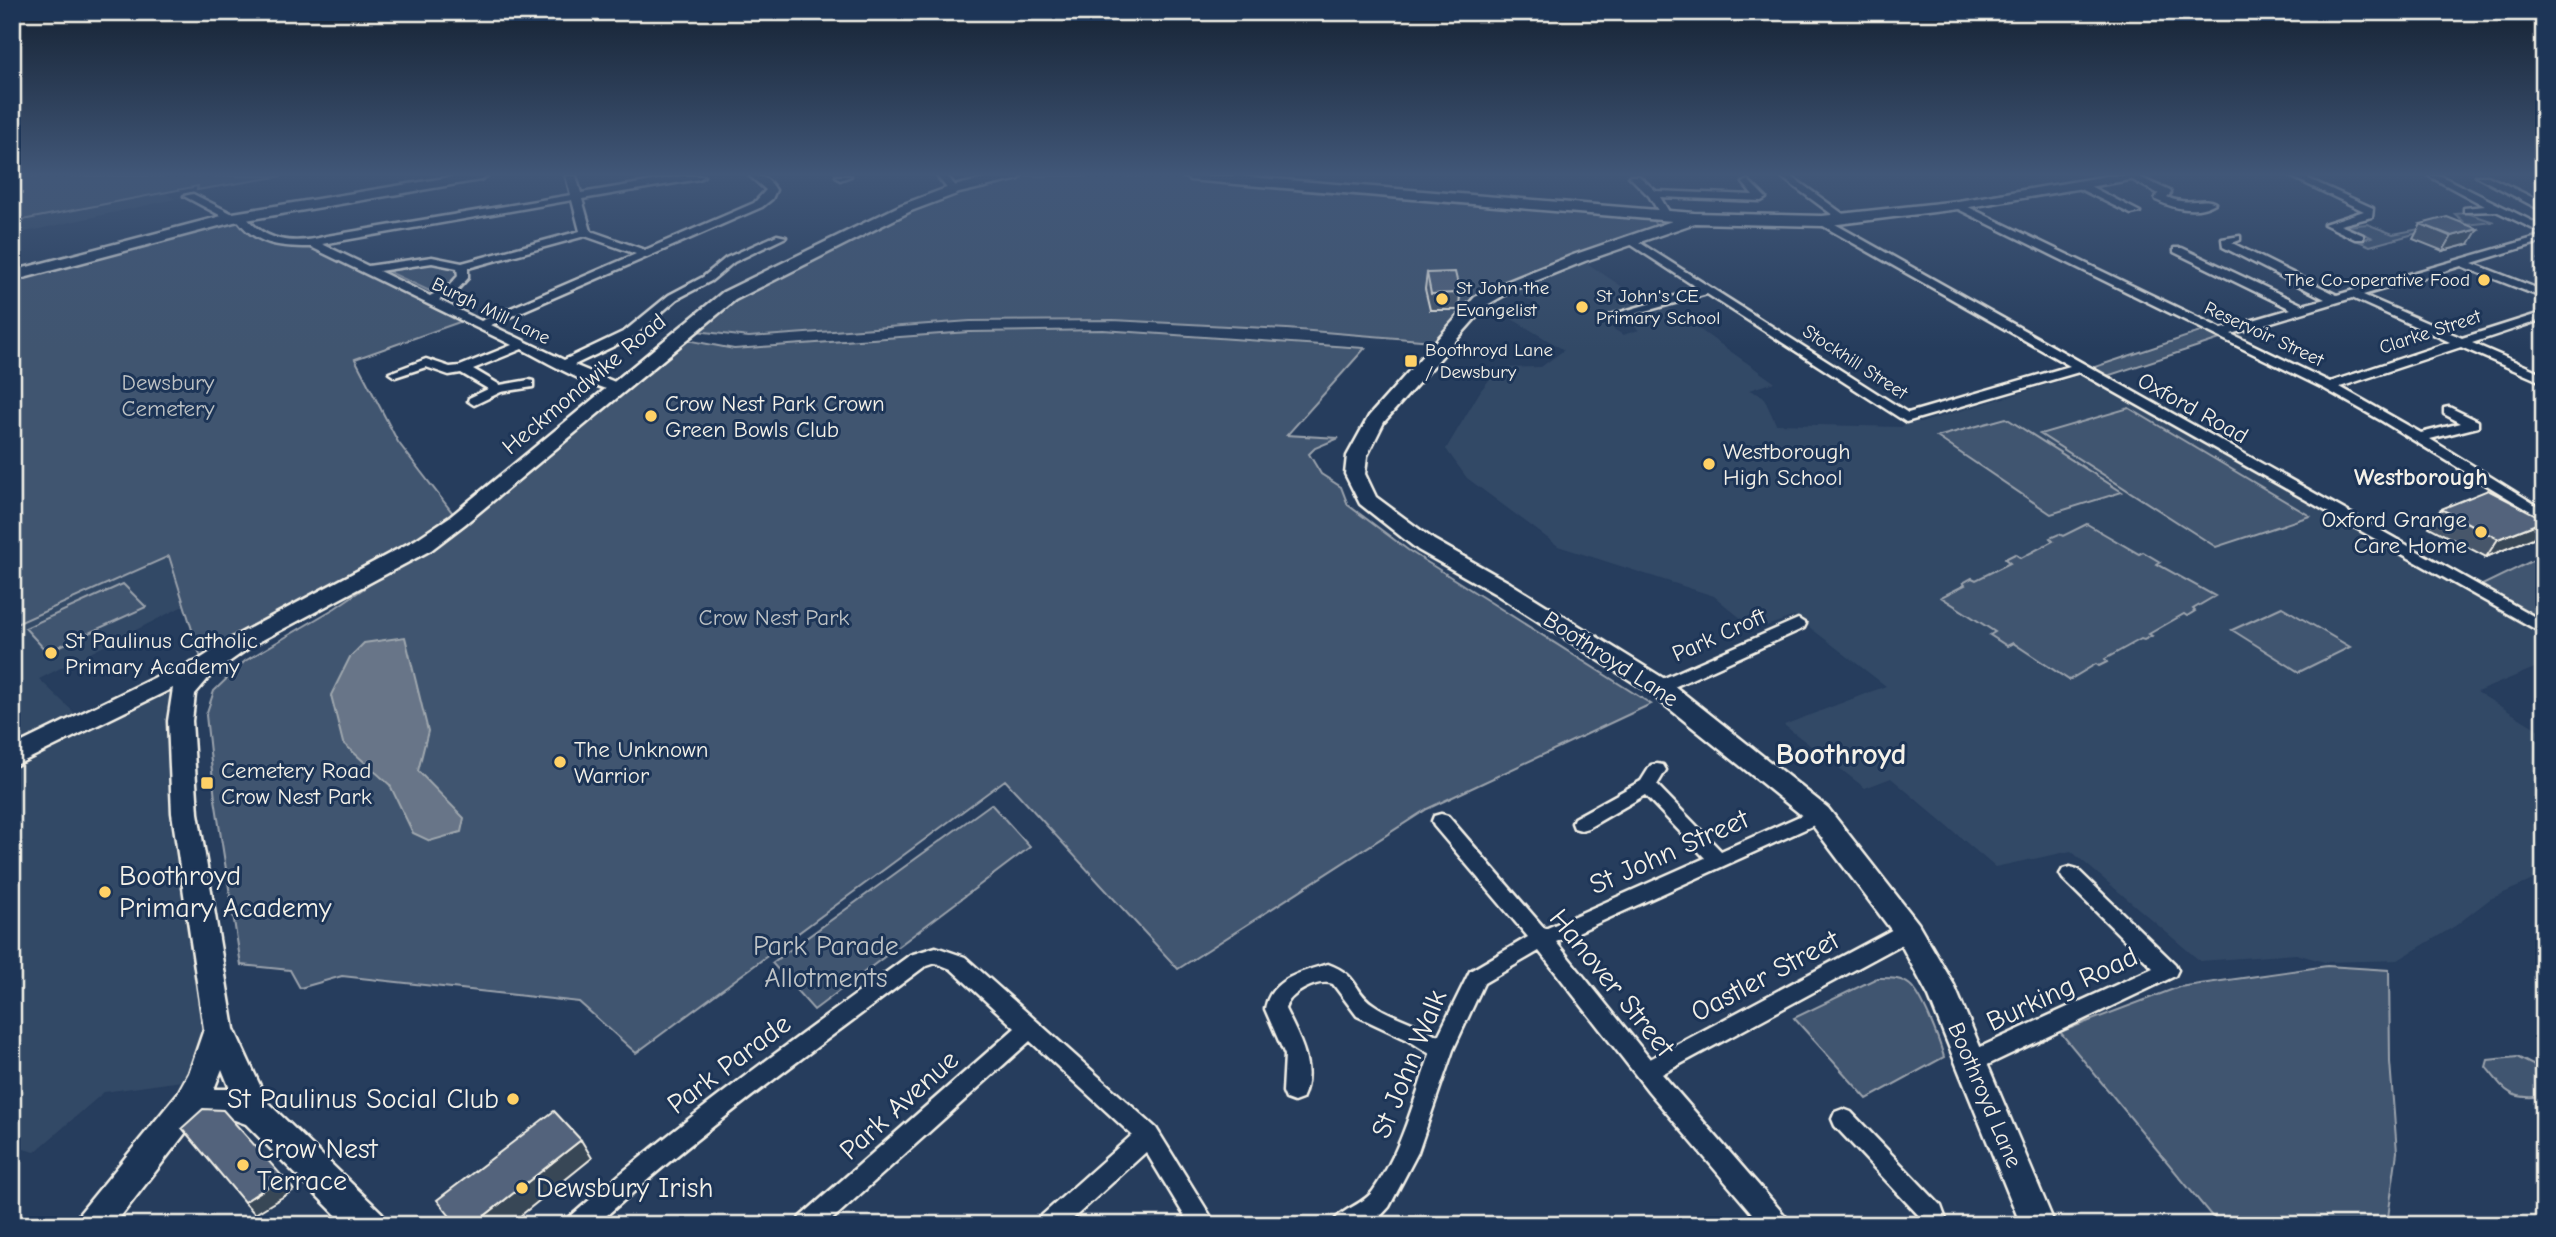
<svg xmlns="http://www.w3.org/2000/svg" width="2556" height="1237" font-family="'Comic Neue',sans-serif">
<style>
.built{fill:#334966}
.green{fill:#40546f;stroke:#9aa2ac;stroke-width:2}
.water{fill:#677588;stroke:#9fa7ae;stroke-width:2}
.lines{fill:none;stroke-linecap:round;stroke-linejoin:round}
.street-casing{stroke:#f4f1e8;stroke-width:5}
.secondary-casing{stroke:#f4f1e8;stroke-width:5}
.street{fill:#1d3557;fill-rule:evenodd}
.secondary{fill:#1d3557;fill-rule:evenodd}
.wall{fill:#47566a;stroke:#f4f1e8;stroke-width:2}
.shaded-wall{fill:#394656;stroke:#f4f1e8;stroke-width:2}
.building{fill:#52647b;stroke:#f4f1e8;stroke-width:2}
.poi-dot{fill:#ffd166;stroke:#1d3557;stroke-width:2.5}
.labels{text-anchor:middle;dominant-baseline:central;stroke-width:6;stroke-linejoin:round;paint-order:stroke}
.far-poi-label{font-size:19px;fill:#f4f1e8;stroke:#1d3557;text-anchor:start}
.far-street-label{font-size:19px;fill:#f4f1e8;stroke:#1d3557}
.park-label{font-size:23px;fill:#bec2c4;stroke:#1d3557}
.street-label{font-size:23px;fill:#f4f1e8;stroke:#1d3557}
.poi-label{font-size:23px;fill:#f4f1e8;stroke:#1d3557;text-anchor:start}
.neighbourhood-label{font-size:24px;font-weight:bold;fill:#f4f1e8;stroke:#1d3557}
.near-street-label{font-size:28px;fill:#f4f1e8;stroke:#1d3557}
.near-poi-label{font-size:28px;fill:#f4f1e8;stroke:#1d3557;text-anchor:start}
.near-park-label{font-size:28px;fill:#bec2c4;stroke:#1d3557}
.district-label{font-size:30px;font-weight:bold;fill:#f4f1e8;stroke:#1d3557}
</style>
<rect width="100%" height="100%" fill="#263d5d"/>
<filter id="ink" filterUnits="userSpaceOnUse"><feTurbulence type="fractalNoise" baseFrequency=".0143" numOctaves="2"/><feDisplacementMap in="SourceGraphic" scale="14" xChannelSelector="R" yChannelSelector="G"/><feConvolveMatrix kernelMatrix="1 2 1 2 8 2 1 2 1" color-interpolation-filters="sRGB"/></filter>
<g filter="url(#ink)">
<path class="built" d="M163,191L175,199L12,235V221Z
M1579,258L1648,304L1608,315L1610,318L1601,321L1623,335L1639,330L1625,321L1669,308L1774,382L1749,390L1763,396L1776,424L1902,427L1906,418L1920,423L2077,376L2087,377L2544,637V664L2477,692L2544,733V875L2490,899L2455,926L2398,960L2325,962L2296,954L2200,961L2071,851L1995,867L1891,778L1865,788L1784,725L1886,686L1795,616L1755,630L1714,596L1558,546L1467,478L1446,449L1481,390L1499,368L1541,367L1564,350L1507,316L1535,303L1507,287Z
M170,556L189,603L39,679L84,722L176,677L183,692L210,972L203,1078L104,1092L35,1152L12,1146V626Z"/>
<path class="green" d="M12,176H283L197,190L198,186L12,222Z
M1014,176H1177L1338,191L1650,214L1658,230L1507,287L1445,342L1287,329L1113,320L970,321L749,337L696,331L729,296L954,190Z
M2467,213L2494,222L2436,228L2370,246L2358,241L2371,237L2347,226L2367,224L2393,234L2463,221L2455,214Z
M240,216L273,242L313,244L468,319L355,359L398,442L458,520L204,668L169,556L12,626V276Z
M427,262L455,267L460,276L436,294L385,270Z
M2209,329L2226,337L2107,376L2092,368Z
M1103,330L1365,348L1287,435L1339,438L1315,448L1309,454L1321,474L1341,487L1348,505L1408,550L1651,704L1427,809L1178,969L1005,780L636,1053L579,1002L342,976L300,988L290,970L241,965L215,799L206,715L214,691L245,661L335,608L479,510L687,340L734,349L969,332Z
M2129,408L2310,516L2216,547L2040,434Z
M2006,418L2122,492L2051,514L1937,437Z
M2087,524L2139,554L2143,552L2160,562L2157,564L2215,596L2193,609L2195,611L2187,616L2184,614L2149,634L2152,636L2144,640L2141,639L2105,659L2107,662L2099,666L2096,664L2069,680L2013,643L2007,646L1990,635L1995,632L1941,597L1965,585L1963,583L1972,578L1976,580L2010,563L2005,559L2015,554L2021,558L2053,541L2050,538L2059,534L2063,536Z
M2544,555V622L2480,586Z
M123,584L146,607L47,652L25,628Z
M2282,607L2350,647L2299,672L2232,630Z
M991,804L1030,847L814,1010L772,963Z
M2327,966L2389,970L2390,1062L2397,1152L2387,1225H2219L2060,1032L2179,987Z
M1877,978C1887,978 1901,977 1910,985C1923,996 1939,1040 1944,1057L1867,1099L1794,1018Z
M2517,1057L2539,1068L2544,1073V1096C2511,1101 2506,1092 2486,1067L2488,1060Z"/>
<path class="water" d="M405,637L428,731L418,771L464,818L461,832L430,841L413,833L390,785L343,743L331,695L350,657L364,643Z"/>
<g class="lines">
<g class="street-casing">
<path id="street" d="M566,176H576L581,193L683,176H704L699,179L582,199L591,231L645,250L754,203L766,190L750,176C764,176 769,179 776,190L772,199L762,207L491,325L564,360L625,331L669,295L703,277L726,258L777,235L786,237L734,262L711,281L677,299L633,337L574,365L622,385V391C602,394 543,360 522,349L473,369L500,385L529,380L533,381V387L501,392L474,405L468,401L469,398L488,389L461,373L449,375L426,367L395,377L389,373L426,359L450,367L460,366L512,345L311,247C281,247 256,246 237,219L229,220L184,196L193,194L235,215L244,214C264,243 295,245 327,236L571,195ZM572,200L580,231L462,263L432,257L368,266L322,244ZM585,236L636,254L481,321L439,300L457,290L468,278V268ZM432,263L457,268L458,276L449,286L430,296L379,271Z
M836,176H851L840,180Z
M937,176H947L959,190L958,192H950Z
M1629,176H1639L1656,191L1753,195L1743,183L1748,180L1766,198L1761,201L1660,197L1671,215L1666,218L1662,217L1649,196Z
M1780,176H1791L1850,219L1841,221Z
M2125,176H2137L2170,191L2171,193L2167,197C2187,207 2203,196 2215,203C2197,214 2175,209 2156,200L2155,198L2159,194Z
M2290,176H2302L2373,208L2372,217L2340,225L2363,235V239H2355L2324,224L2364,211Z
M2429,176H2441L2544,227V234L2496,211L2464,212V208L2485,206Z
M2476,176H2488L2544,203V208H2537Z
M2076,183H2084L2140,212L2131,214L2076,187Z
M1958,202L2222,329L2291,309L2174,252V248H2182L2303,305L2325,299L2223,247L2222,239L2240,236V240L2232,243L2337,295L2544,235V241L2472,263L2544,291V298L2461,266L2363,295L2462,338L2544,312V319L2472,343L2544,374V383L2461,347L2340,387L2421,433L2461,423L2444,414V408L2449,407L2478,421V427L2430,439L2544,510V520L2382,421L2325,389L1954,207L1953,205ZM2352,298L2450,342L2330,382L2231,334Z
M1818,219H1826L2544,622V634L2079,372L1906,422L1707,294L1617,319L1611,315L1699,289L1627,242V238L1631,237L1908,413L2070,366L1818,223Z
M1798,619L1806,624L1804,628L1665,691H1653L1651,687L1653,683Z
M1657,764L1663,765L1666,770L1657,785L1721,851L1813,810L1819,808L1825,810L1828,815L1825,820L1556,942L1650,1059L1901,925L1908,923L1915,925L1918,931L1915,937L1662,1074L1786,1217L1790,1225H1762L1649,1092L1539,951L1484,983L1453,1050L1418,1152L1389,1207L1377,1220L1368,1225H1332C1339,1209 1362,1206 1373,1191C1402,1150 1414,1100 1430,1054L1408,1040L1357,1016L1333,984C1318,978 1288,994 1285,1009C1299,1038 1317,1067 1302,1099L1294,1102L1286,1099L1283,1092L1285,1055L1265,1009C1270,979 1301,972 1328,964C1360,976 1352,990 1373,1004C1391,1017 1418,1023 1438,1036L1470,971L1528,937L1434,826L1432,821L1434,816L1441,814L1448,816L1545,929L1705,858L1645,795L1588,828L1581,830L1574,828L1572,823L1574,818L1641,781L1651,765Z
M2070,867L2077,869L2175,964L2178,970L2175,976L1979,1069L1971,1072L1963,1069L1960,1062L1963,1055L2153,968L2063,879L2060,874L2063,869Z
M936,947L965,957L1156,1128L1216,1225H1190L1146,1152L1066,1225H1036L1040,1217L1132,1135L1030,1041L826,1225H796L800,1217L1015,1028L951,969L936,963L924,967C812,1051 699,1132 596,1225H566L570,1217C678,1122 794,1040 910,955Z
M1843,1109L1851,1112L1941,1206L1948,1225H1924L1923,1220L1835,1126L1832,1119L1835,1112Z"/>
</g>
<g class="secondary-casing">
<path id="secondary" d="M457,176H487L480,180L234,222L12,281V271L233,213Z
M997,176H1021L1019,179L959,193L911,211L735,300L465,524L431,550L253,645L212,674L195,694L192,721L198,813L234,1029L268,1103L382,1213L387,1225H346L246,1124L232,1119L197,1118L114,1225H75L80,1213L178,1093L189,1073L204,1029L172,813L168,721L173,688L12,767V747L168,671L197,661L237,635L415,540L451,516L723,292L901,205L949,187ZM222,1069L230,1089H214Z
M1183,176H1237L1694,213L1822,216L1958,201L2107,176H2137L2130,180L1958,209L1822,226L1695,223L1585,261L1513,290L1487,305L1384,422L1367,456L1365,474L1376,497L1434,540L1510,583L1668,681L1828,808L1918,923L1954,985L2055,1225H2021L1929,997L1898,939L1810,822L1650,693L1494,593L1418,550L1360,504L1345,474L1347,456L1369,416L1475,297L1501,284L1573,255L1672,221L1190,180Z"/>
</g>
<use href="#street" class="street"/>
<use href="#secondary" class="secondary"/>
</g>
<path class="wall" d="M2421,224L2469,244L2443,251L2413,239Z
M2544,252V261L2539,259Z
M1427,273L1460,293L1459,310H1430L1425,289Z
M2441,509L2544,519V523L2533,538L2486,557L2429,527Z"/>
<path class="shaded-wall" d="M2478,229L2469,244L2443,251L2452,236Z
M2544,521V523L2533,538L2486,557L2498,539Z
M581,1140L592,1158L509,1225H473Z
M283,1177L294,1190L255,1214L244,1202Z"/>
<path class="building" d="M2447,217L2478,229L2452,236L2421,224Z
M1455,272L1460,293L1431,294L1427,273Z
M2488,490L2544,519V521L2498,539L2441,509Z
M203,1109L223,1110L283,1177L244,1202L182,1128Z
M554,1111L581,1140L473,1225H457L437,1200Z"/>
</g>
<linearGradient id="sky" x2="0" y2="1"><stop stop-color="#152233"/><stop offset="0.5" stop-color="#415778"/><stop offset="1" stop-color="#415778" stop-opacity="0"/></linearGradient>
<rect width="2556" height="349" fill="url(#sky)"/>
<g class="poi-dot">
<circle cx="2484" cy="280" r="7"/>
<circle cx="1442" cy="299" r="7"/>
<circle cx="1582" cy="307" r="7"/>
<rect x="1404" y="354" width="14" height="14" rx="3.5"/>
<circle cx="651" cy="416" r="7"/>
<circle cx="1709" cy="464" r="7"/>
<circle cx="2481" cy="532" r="7"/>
<circle cx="51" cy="653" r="7"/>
<circle cx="560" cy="762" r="7"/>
<rect x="200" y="776" width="14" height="14" rx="3.5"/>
<circle cx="105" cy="892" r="7"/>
<circle cx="513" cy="1099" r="7"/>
<circle cx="243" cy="1165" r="7"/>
<circle cx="522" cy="1188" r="7"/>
</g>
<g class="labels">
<g class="far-poi-label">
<text x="2470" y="280" text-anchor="end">The Co-operative Food</text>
<text x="1456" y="288">St John the<tspan x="1456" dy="22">Evangelist</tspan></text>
<text x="1596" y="296">St John's CE<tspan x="1596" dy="22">Primary School</tspan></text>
<text x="1425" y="350">Boothroyd Lane<tspan x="1425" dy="22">/ Dewsbury</tspan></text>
</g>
<g class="far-street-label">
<text transform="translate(491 311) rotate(26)">Burgh Mill Lane</text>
<text transform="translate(2430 332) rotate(-18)">Clarke Street</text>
<text transform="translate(2264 334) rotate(25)">Reservoir Street</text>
<text transform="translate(1855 362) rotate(33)">Stockhill Street</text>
</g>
<g class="park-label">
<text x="168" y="382">Dewsbury<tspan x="168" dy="26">Cemetery</tspan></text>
<text x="774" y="617">Crow Nest Park</text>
</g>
<g class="street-label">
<text transform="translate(584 384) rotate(-40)">Heckmondwike Road</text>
<text transform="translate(2193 408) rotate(29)">Oxford Road</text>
<text transform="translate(1719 635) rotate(-24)">Park Croft</text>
<text transform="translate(1611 659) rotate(33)">Boothroyd Lane</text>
<text transform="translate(1985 1095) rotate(67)">Boothroyd Lane</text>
</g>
<g class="poi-label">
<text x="665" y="403">Crow Nest Park Crown<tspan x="665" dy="26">Green Bowls Club</tspan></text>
<text x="1723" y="451">Westborough<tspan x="1723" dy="26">High School</tspan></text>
<text x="2467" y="519" text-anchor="end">Oxford Grange<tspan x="2467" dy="26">Care Home</tspan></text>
<text x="65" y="640">St Paulinus Catholic<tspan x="65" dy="26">Primary Academy</tspan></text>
<text x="574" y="749">The Unknown<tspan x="574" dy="26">Warrior</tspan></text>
<text x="221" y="770">Cemetery Road<tspan x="221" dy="26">Crow Nest Park</tspan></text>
</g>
<g class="neighbourhood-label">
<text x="2421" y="477">Westborough</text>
</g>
<g class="near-street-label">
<text transform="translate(1669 852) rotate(-24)">St John Street</text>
<text transform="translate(1765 976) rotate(-28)">Oastler Street</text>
<text transform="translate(1612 983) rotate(51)">Hanover Street</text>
<text transform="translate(2062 989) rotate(-25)">Burking Road</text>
<text transform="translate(729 1064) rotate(-37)">Park Parade</text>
<text transform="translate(1409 1064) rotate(-68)">St John Walk</text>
<text transform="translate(899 1105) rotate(-42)">Park Avenue</text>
</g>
<g class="near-poi-label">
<text x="119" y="876">Boothroyd<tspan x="119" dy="32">Primary Academy</tspan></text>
<text x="499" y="1099" text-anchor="end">St Paulinus Social Club</text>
<text x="257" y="1149">Crow Nest<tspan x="257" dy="32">Terrace</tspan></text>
<text x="536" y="1188">Dewsbury Irish</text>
</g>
<g class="near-park-label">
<text x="826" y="946">Park Parade<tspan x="826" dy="32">Allotments</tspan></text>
</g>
<g class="district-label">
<text x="1841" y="754">Boothroyd</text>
</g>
</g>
<rect width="2556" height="1237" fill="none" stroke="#1d3557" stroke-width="42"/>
<rect x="21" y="21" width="2514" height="1195" fill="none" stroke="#f4f1e8" stroke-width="2.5" filter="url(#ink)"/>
</svg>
